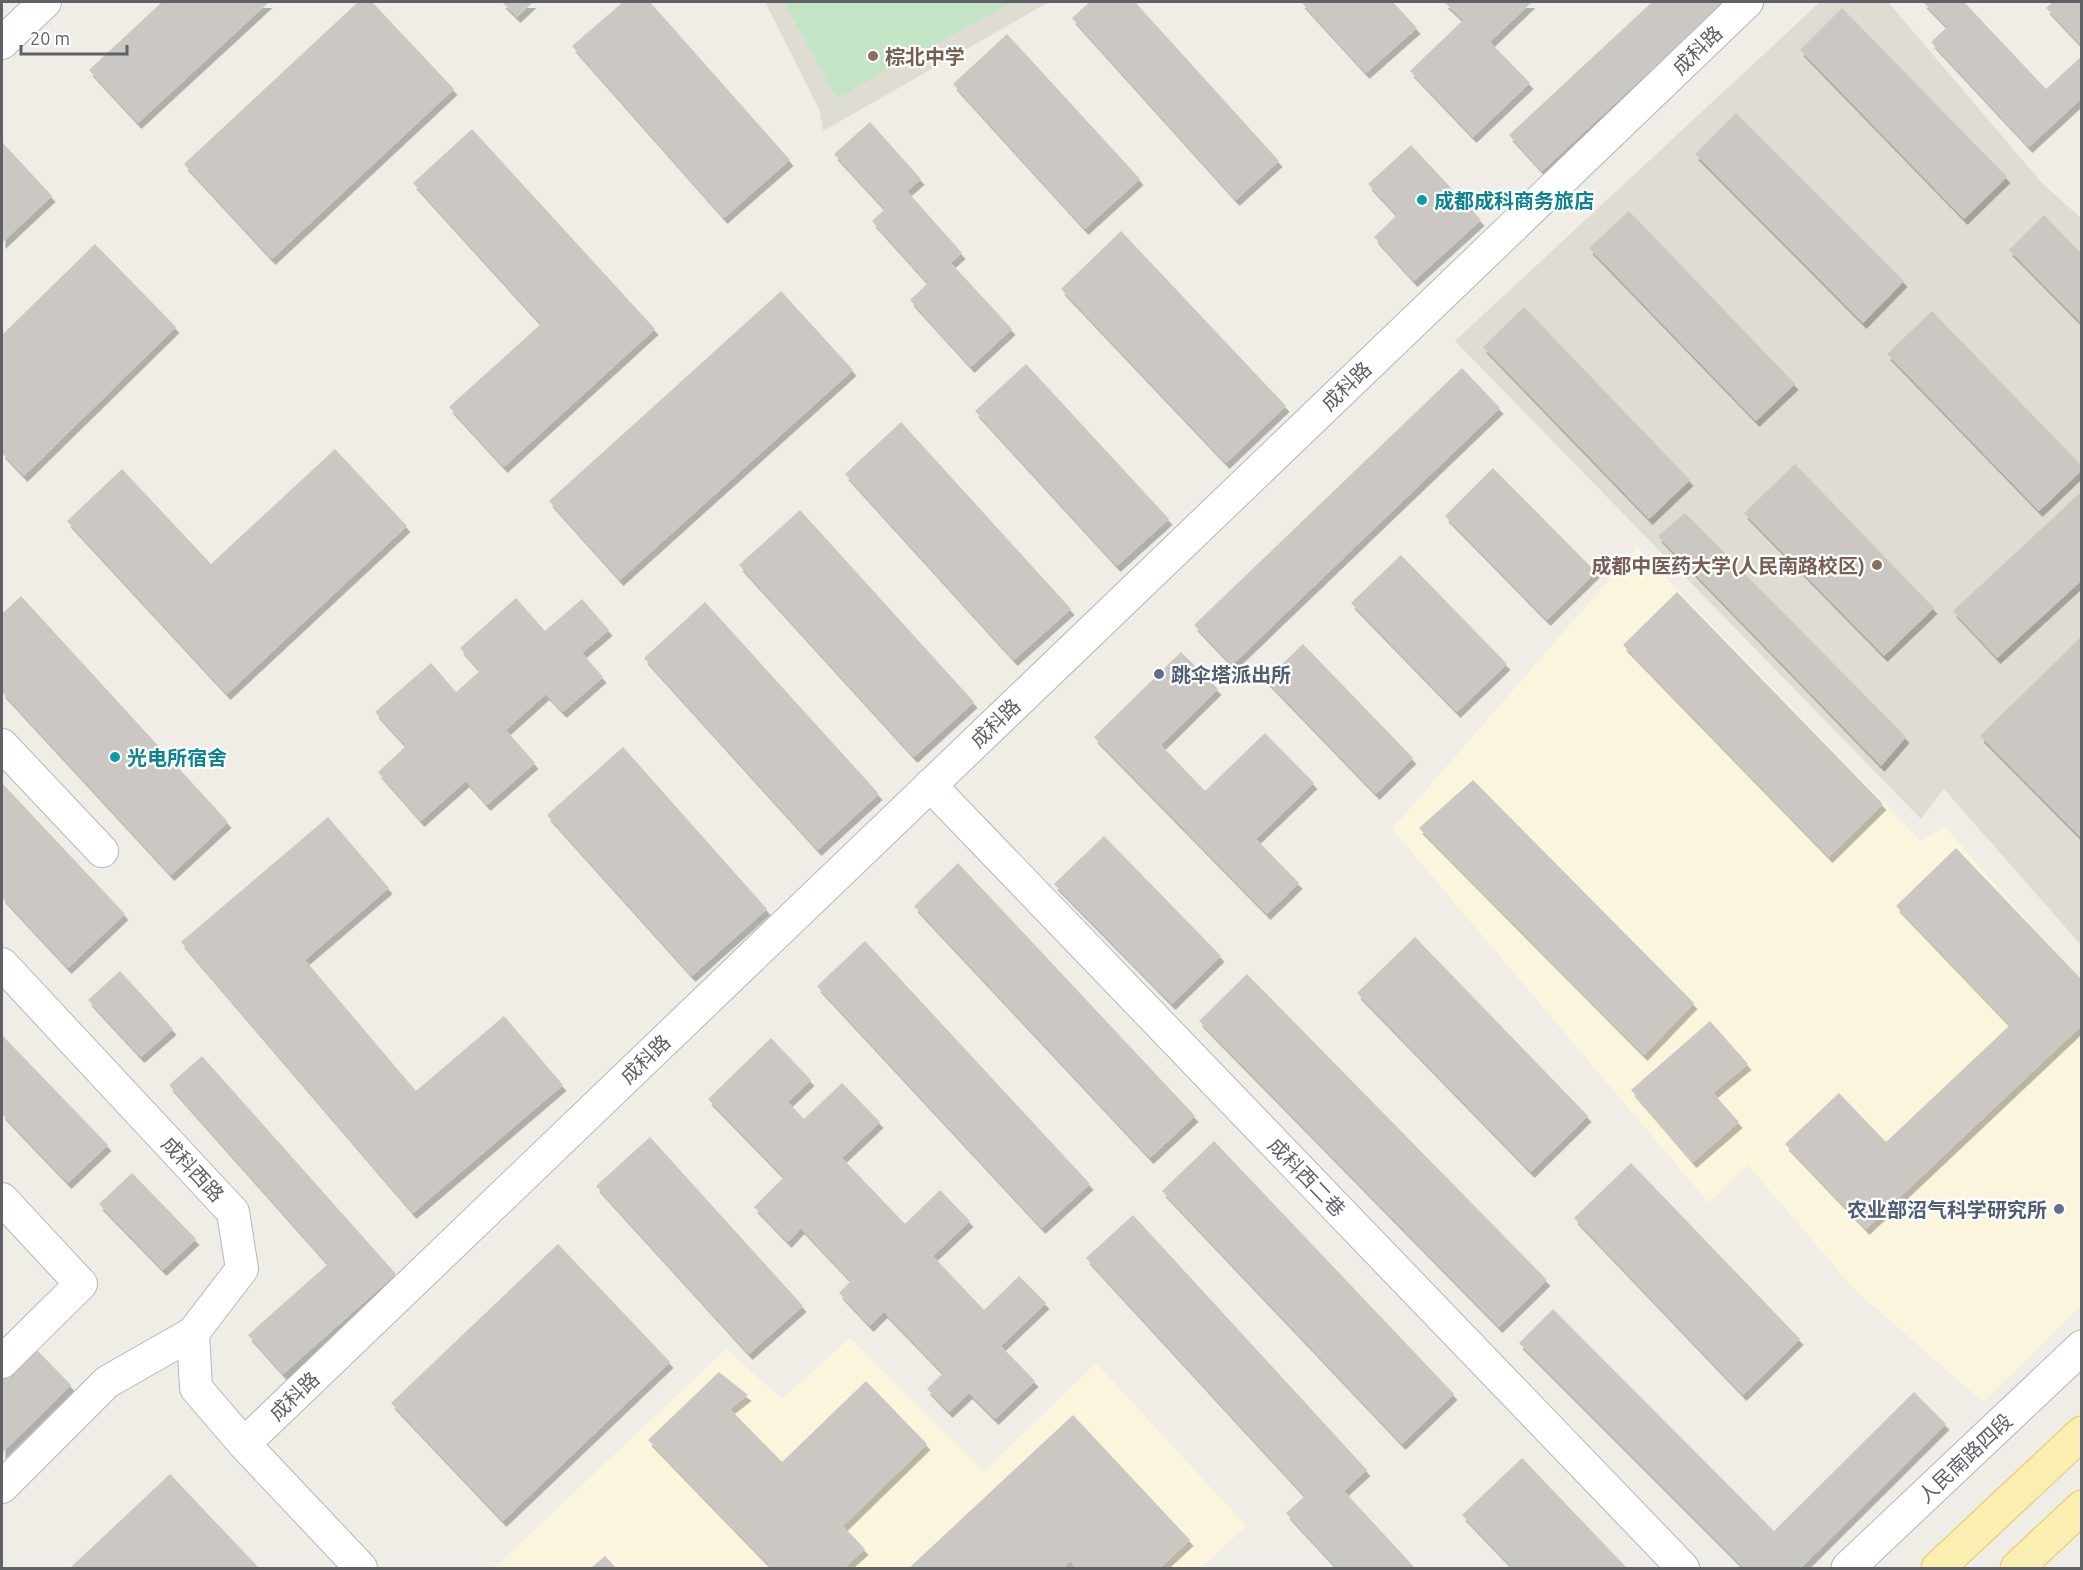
<svg xmlns="http://www.w3.org/2000/svg" width="2083" height="1570" font-family="Ubuntu,'Noto Sans SC',sans-serif">
<style>
.commercial{fill:#fcf5de}
.education{fill:#dfdcd4}
.green{fill:#c4e5c5}
.building{fill:#cbc8c3;filter:url(#shadow)}
.lines{fill:none;stroke-linecap:round;stroke-linejoin:round}
.minor-casing{stroke:#b3b6ba;stroke-width:34}
.tertiary-casing{stroke:#b3b6ba;stroke-width:35}
.primary-casing{stroke:#e9c565;stroke-width:35}
.minor{stroke:#fff;stroke-width:32}
.tertiary{stroke:#fff;stroke-width:33}
.primary{stroke:#faefb0;stroke-width:33}
.education-dot{fill:#8d6e63;stroke:#fff;stroke-width:2}
.culture-dot{fill:#0f9aa8;stroke:#fff;stroke-width:2}
.service-dot{fill:#5c6f8a;stroke:#fff;stroke-width:2}
.labels{text-anchor:middle;dominant-baseline:central;stroke-width:4.5;stroke-linejoin:round;paint-order:stroke}
.street-label{font-size:20px;fill:#5e6166;stroke:#fff}
.education-label{font-size:20px;font-weight:bold;fill:#785e54;stroke:#fff;text-anchor:start}
.culture-label{font-size:20px;font-weight:bold;fill:#0d838f;stroke:#fff;text-anchor:start}
.service-label{font-size:20px;font-weight:bold;fill:#4e5e75;stroke:#fff;text-anchor:start}
</style>
<defs>
<filter id="shadow"><feDropShadow dx="3.5" dy="6" stdDeviation="0" flood-color="#0004"/></filter>
</defs>
<rect width="100%" height="100%" fill="#efede6"/>
<path class="commercial" d="M1637,548L1921,841L1945,827L2081,982V1305L1983,1402L1854,1289L1748,1165L1709,1203L1392,829Z
M850,1338L984,1471L1096,1363L1246,1526L1201,1568H494L726,1349L782,1399Z"/>
<path class="education" d="M765,2H1049L823,131L820,111Z
M1820,2H1888L2043,184L2081,218V945L1944,789L1921,819L1455,341Z"/>
<path class="green" d="M784,2H1013L837,98Z"/>
<path class="building" d="M162,2H269L138,123L89,70Z
M358,2H372L454,89L272,259L184,164Z
M502,2H533L517,17Z
M623,2H650L790,160L724,218L572,46Z
M1090,2H1135L1279,161L1236,200L1072,18Z
M1301,2H1393L1417,28L1366,73Z
M1444,2H1532L1490,42L1530,83L1473,137L1410,71L1463,20Z
M1652,2H1724L1542,171L1509,135Z
M1923,2H1964L2046,89L2082,56V98L2029,147L1931,42L1947,27Z
M2053,2H2082V46L2046,8Z
M1842,8L2007,177L1964,219L1800,50Z
M1007,34L1140,179L1085,229L953,84Z
M1736,113L1904,281L1863,323L1695,154Z
M870,122L921,179L907,191L962,253L951,263L1012,329L971,367L910,300L928,283L872,221L885,209L834,154Z
M472,129L655,329L504,467L449,407L541,324L413,183Z
M2,142L52,196L2,243Z
M1411,145L1481,220L1414,281L1374,237L1397,215L1368,184Z
M1629,211L1795,384L1756,421L1589,248Z
M2044,215L2082,254V324L2009,250Z
M1121,231L1286,406L1226,463L1061,289Z
M95,244L176,327L24,476L2,453V335Z
M781,291L853,370L620,580L549,501Z
M1524,307L1690,480L1649,519L1483,347Z
M1932,311L2082,466V470L2039,511L1887,354Z
M1026,364L1169,519L1117,566L975,411Z
M1462,368L1500,408L1232,665L1194,625Z
M901,422L1071,609L1014,660L845,474Z
M335,449L407,526L227,694L67,521L122,469L211,564Z
M1795,464L1934,608L1884,656L1744,513Z
M1493,468L1596,572L1547,620L1445,516Z
M2082,491V580L1997,658L1953,611Z
M800,510L974,702L914,757L739,565Z
M1685,513L1906,737L1881,766L1658,536Z
M1401,555L1507,664L1457,712L1351,603Z
M1677,592L1883,804L1829,857L1623,645Z
M21,596L228,822L171,875L2,692V614Z
M516,598L545,631L582,599L609,630L582,653L603,677L563,712L546,694L506,730L535,763L487,805L466,781L421,821L378,772L406,746L375,712L431,663L456,692L480,671L460,648Z
M705,602L879,794L818,850L644,658Z
M2082,636V839L1980,736Z
M1303,644L1413,758L1376,794L1266,680Z
M1181,652L1218,689L1161,745L1205,791L1265,733L1314,783L1256,839L1299,883L1267,914L1094,737Z
M623,747L767,909L692,976L547,815Z
M1473,780L1694,1003L1644,1055L1419,828Z
M2,783L125,914L68,968L2,897Z
M328,817L389,888L305,960L416,1091L504,1016L563,1085L413,1213L181,942Z
M1104,836L1221,956L1172,1004L1054,884Z
M1956,848L2082,980V1025L1866,1229L1785,1144L1839,1093L1886,1142L2010,1025L1896,906Z
M958,863L1195,1116L1150,1158L914,906Z
M1415,937L1588,1116L1531,1172L1357,993Z
M865,941L1090,1184L1042,1228L817,986Z
M120,971L173,1029L141,1057L88,1000Z
M1247,974L1547,1280L1499,1327L1199,1021Z
M1710,1021L1748,1064L1713,1093L1739,1122L1693,1162L1631,1090Z
M2,1035L108,1145L68,1183L2,1114Z
M771,1038L811,1080L788,1102L804,1119L842,1083L880,1122L842,1158L905,1224L940,1190L970,1221L933,1256L984,1310L1019,1276L1046,1303L1001,1346L1035,1381L995,1419L969,1393L949,1412L927,1389L943,1373L884,1312L870,1326L839,1293L851,1281L801,1228L788,1242L754,1207L784,1177L708,1099Z
M202,1056L396,1274L283,1374L248,1335L328,1264L169,1085Z
M650,1137L803,1306L749,1354L596,1186Z
M1214,1141L1454,1394L1402,1444L1162,1191Z
M1631,1163L1800,1339L1743,1395L1574,1218Z
M132,1173L196,1239L163,1270L99,1204Z
M1133,1215L1367,1470L1344,1491L1415,1568H1337L1286,1513L1305,1496L1086,1258Z
M558,1244L670,1362L503,1521L391,1403Z
M1553,1309L1774,1531L1914,1392L1946,1424L1801,1568H1744L1519,1343Z
M34,1347L71,1385L2,1453V1379Z
M719,1372L748,1395L730,1409L782,1462L866,1381L927,1444L843,1526L865,1549L844,1568H772L648,1440Z
M1073,1415L1190,1540L1160,1568H1077L1070,1561L1063,1568H909Z
M1522,1458L1627,1568H1513L1462,1515Z
M170,1474L259,1568H70Z
M605,1556L616,1568H591Z"/>
<g class="lines">
<g class="minor-casing">
<path id="minor" d="M2,43L45,2
M2,745L102,851
M930,785L1683,1568
M2,964L233,1212L242,1269L193,1333L196,1388L244,1444L361,1568
M2,1199L81,1284L2,1362
M244,1444L1747,2
M2,1487L107,1382L193,1333"/>
</g>
<g class="tertiary-casing">
<path id="tertiary" d="M1848,1568L2082,1347"/>
</g>
<g class="primary-casing">
<path id="primary" d="M1938,1568L2082,1433
M2017,1568L2082,1507"/>
</g>
<use href="#minor" class="minor"/>
<use href="#tertiary" class="tertiary"/>
<use href="#primary" class="primary"/>
</g>
<g class="education-dot">
<circle cx="873" cy="56" r="6"/>
<circle cx="1877" cy="565" r="6"/>
</g>
<g class="culture-dot">
<circle cx="1422" cy="200" r="6"/>
<circle cx="115" cy="757" r="6"/>
</g>
<g class="service-dot">
<circle cx="1159" cy="674" r="6"/>
<circle cx="2059" cy="1209" r="6"/>
</g>
<g class="labels">
<g class="street-label">
<text transform="translate(1697 50) rotate(-44)">成科路</text>
<text transform="translate(1346 386) rotate(-44)">成科路</text>
<text transform="translate(995 723) rotate(-44)">成科路</text>
<text transform="translate(645 1059) rotate(-44)">成科路</text>
<text transform="translate(193 1169) rotate(47)">成科西路</text>
<text transform="translate(1307 1177) rotate(46)">成科西二巷</text>
<text transform="translate(294 1396) rotate(-44)">成科路</text>
<text transform="translate(1965 1458) rotate(-43)">人民南路四段</text>
</g>
<g class="education-label">
<text x="885" y="56">棕北中学</text>
<text x="1865" y="565" text-anchor="end">成都中医药大学(人民南路校区)</text>
</g>
<g class="culture-label">
<text x="1434" y="200">成都成科商务旅店</text>
<text x="127" y="757">光电所宿舍</text>
</g>
<g class="service-label">
<text x="1171" y="674">跳伞塔派出所</text>
<text x="2047" y="1209" text-anchor="end">农业部沼气科学研究所</text>
</g>
</g>
<rect width="2083" height="1570" fill="none" stroke="#5e6166" stroke-width="6"/>
<path d="M21 45v9h106v-9" fill="none" stroke="#5e6166" stroke-width="3"/>
<text x="30" y="45" font-size="18" fill="#5e6166" stroke="#ffffff" stroke-width="4.5" paint-order="stroke">20 m</text>
</svg>
